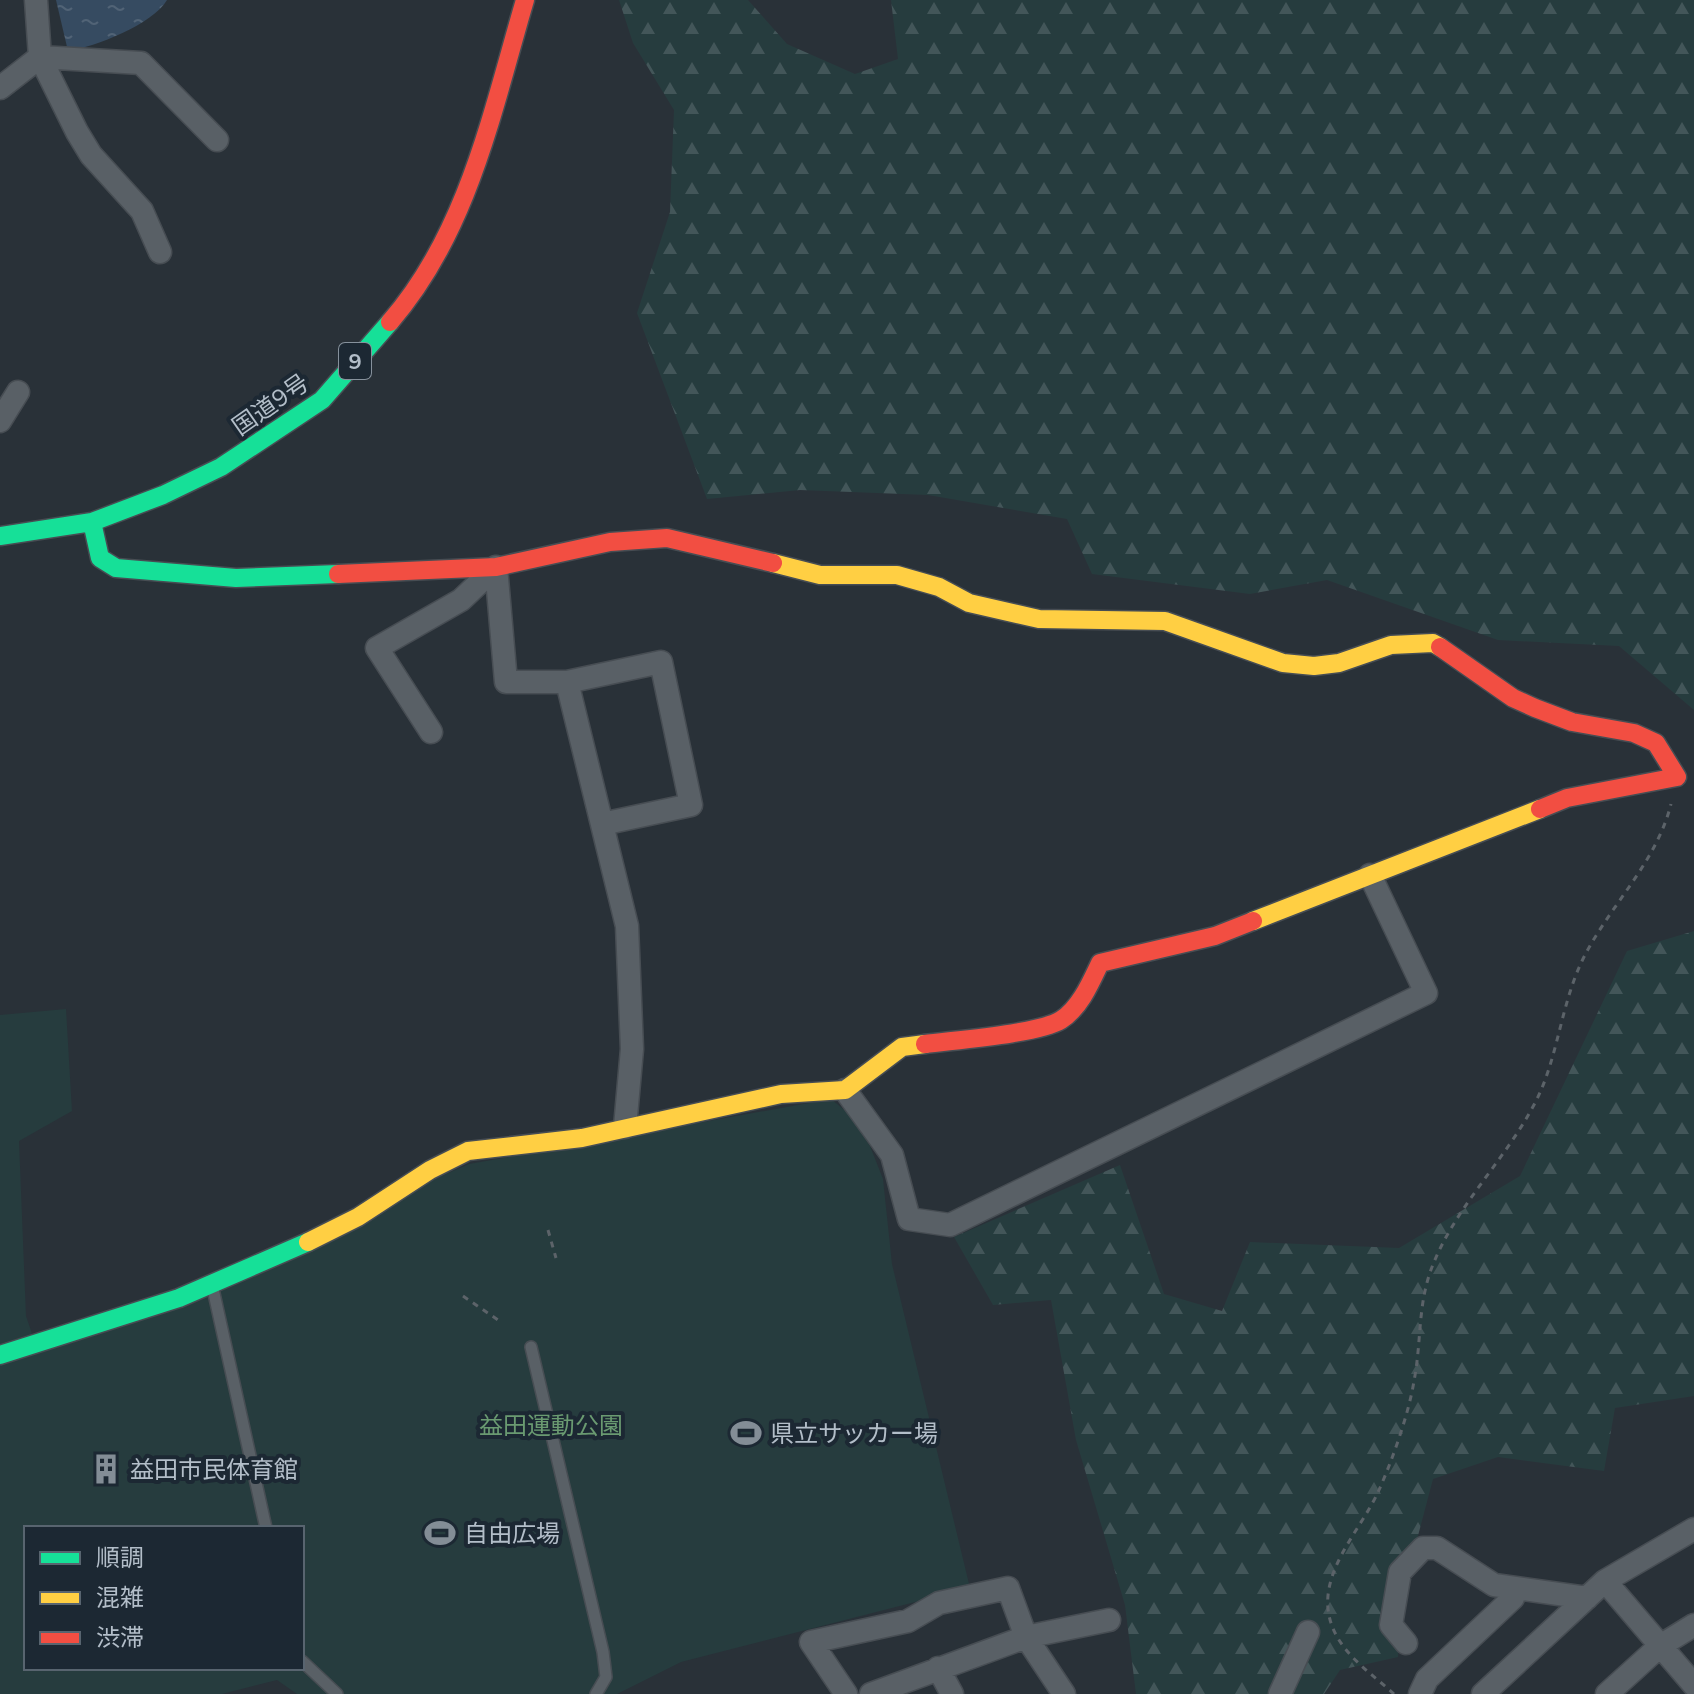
<svg xmlns="http://www.w3.org/2000/svg" width="1694" height="1694" font-family="Mulish,'Noto Sans JP',sans-serif">
<style>
.forest{fill:url(#forest-firs)}
.green{fill:#263c3e;fill-rule:evenodd}
.water{fill:url(#water-ripples)}
.lines{fill:none;stroke-linecap:round;stroke-linejoin:round}
.lane-casing{stroke:#474d53;stroke-width:14}
.street-casing{stroke:#474d53;stroke-width:25}
.fast-casing{stroke:#474d53;stroke-width:21}
.slow-casing{stroke:#474d53;stroke-width:21}
.jam-casing{stroke:#474d53;stroke-width:21}
.path{stroke:#5c6369;stroke-width:3;stroke-dasharray:6 6;stroke-linecap:butt}
.lane{stroke:#596066;stroke-width:11}
.street{stroke:#596066;stroke-width:22}
.fast{stroke:#16e098;stroke-width:18}
.slow{stroke:#ffcf43;stroke-width:18}
.jam{stroke:#f24e42;stroke-width:18}
.labels{text-anchor:middle;dominant-baseline:central;stroke-width:8;stroke-linejoin:round;paint-order:stroke}
.shield{fill:#1c2833;stroke:#86919c;stroke-width:2}
.shield-label{font-size:22px;font-weight:bold;fill:#b3bec9}
.street-label{font-size:24px;fill:#b3bec9;stroke:#1c2833}
.park-label{font-size:24px;fill:#6a9a71;stroke:#1c2833}
.poi-label{font-size:24px;fill:#b3bec9;stroke:#1c2833;text-anchor:start}
</style>
<defs>
<pattern id="forest-firs" width="22" height="20" patternUnits="userSpaceOnUse" patternTransform="scale(2)"><rect width="22" height="20" fill="#263c3e"/><path d="M5 1l3.5 6h-7zM16 11l3.5 6h-7z" fill="#435659"/></pattern>
<pattern id="water-ripples" width="26" height="14" patternUnits="userSpaceOnUse" patternTransform="scale(2)"><rect width="26" height="14" fill="#364b61"/><path d="M2 4q2-2 4 0t4 0M15 11q2-2 4 0t4 0" fill="none" stroke="#516376"/></pattern>
</defs>
<rect width="100%" height="100%" fill="#293138"/>
<path class="forest" d="M619,0H748L787,44L855,74L898,59L891,0H1694V710L1619,646L1498,640L1327,580L1250,594L1092,574L1067,519L928,495L800,490L707,499L637,313L670,212L674,110L633,43Z
M1694,931V1396L1615,1408L1604,1471L1498,1457L1433,1479L1401,1600L1398,1657L1340,1670L1324,1694H1136L1125,1605L1076,1440L1051,1300L993,1305L954,1237L1120,1165L1164,1294L1222,1311L1250,1242L1399,1248L1520,1176L1627,951Z"/>
<path class="green" d="M66,1009L72,1111L19,1141L26,1316L38,1351L469,1164L831,1099L848,1113L870,1146L883,1179L892,1264L970,1588L681,1662L617,1694H297L277,1680L222,1694H0V1015ZM26,1528H302V1668H26Z"/>
<path class="water" d="M56,0H167C153,24 95,47 68,51Z"/>
<g class="lines">
<g class="lane-casing">
<path id="lane" d="M213,1289L266,1528
M531,1347L603,1652L606,1677L596,1694
M302,1661L337,1694"/>
</g>
<g class="street-casing">
<path id="street" d="M40,57L77,132L91,155L142,211L160,252
M40,57L141,63L217,140
M0,88L40,57L36,0
M0,421L18,392
M496,567L506,682H567L627,926L632,1049L625,1127
M567,682L661,662L691,805L602,824
M431,732L377,648L461,600L496,567
M845,1090L892,1155L909,1219L950,1225L1426,993L1370,875
M1605,1581L1694,1685
M1406,1643L1391,1625L1400,1572L1423,1548H1437L1494,1585L1587,1598
M938,1668L952,1694
M846,1694L811,1642L908,1621L939,1603L1008,1588L1026,1637L1109,1620
M871,1694L1026,1637L1064,1694
M1280,1694L1308,1632
M1420,1694L1427,1679L1513,1598
M1483,1694L1605,1581L1694,1529
M1607,1694L1660,1646L1694,1625"/>
</g>
<g class="fast-casing">
<path id="fast" d="M92,522L100,558L116,568L236,578L338,574
M0,536L92,522L163,495L221,467L322,400L390,322
M0,1355L179,1298L308,1242"/>
</g>
<g class="slow-casing">
<path id="slow" d="M773,563L820,575H897L939,587L969,603L1039,619L1165,621L1283,663L1314,666L1339,663L1391,645L1433,643L1440,647
M1253,921L1540,809
M308,1242L358,1217L430,1170L468,1151L582,1138L781,1094L845,1090L902,1047L925,1044"/>
</g>
<g class="jam-casing">
<path id="jam" d="M390,322C468,232 492,112 525,0
M338,574L496,567L610,542L667,538L773,563
M1440,647L1513,698L1535,708L1572,722L1634,733L1656,743L1677,777L1567,798L1540,809
M925,1044C955,1040 1038,1034 1061,1020C1080,1008 1091,982 1100,963L1215,936L1253,921"/>
</g>
<path class="path" d="M548,1230L556,1258
M463,1296L498,1320
M1394,1694C1371,1673 1341,1654 1331,1623C1315,1574 1361,1531 1379,1490C1392,1461 1409,1413 1414,1381C1422,1340 1417,1302 1434,1262C1459,1202 1508,1157 1537,1099C1558,1056 1561,1005 1582,961C1608,907 1656,864 1671,804"/>
<use href="#lane" class="lane"/>
<use href="#street" class="street"/>
<use href="#fast" class="fast"/>
<use href="#slow" class="slow"/>
<use href="#jam" class="jam"/>
</g>
<defs>
<g id="stadium-bare" transform="scale(2.4)"><path d="M0-5a6.5 5 0 1 0 0 10a6.5 5 0 1 0 0-10ZM-3.5-1.8h7v3.6h-7Z" fill="#838d96" stroke="#1c2833" stroke-width="2.5" paint-order="stroke"/></g>
<g id="building-bare" transform="scale(2.4)"><path d="M-4-6H4V6H1V3H-1V6H-4ZM-2.5-4.3h1.7v1.8h-1.7ZM.8-4.3h1.7v1.8H.8ZM-2.5-1h1.7V.8h-1.7ZM.8-1h1.7V.8H.8Z" fill="#838d96" stroke="#1c2833" stroke-width="2.5" paint-order="stroke"/></g>
</defs>
<g fill-rule="evenodd">
<use href="#stadium-bare" x="746" y="1433"/>
<use href="#building-bare" x="106" y="1469"/>
<use href="#stadium-bare" x="440" y="1533"/>
</g>
<g class="labels">
<rect class="shield" x="339" y="343" width="32" height="36" rx="6"/>
<g class="shield-label">
<text x="355" y="361">9</text>
</g>
<g class="street-label">
<text transform="translate(270 404) rotate(-35)">国道9号</text>
</g>
<g class="park-label">
<text x="551" y="1425">益田運動公園</text>
</g>
<g class="poi-label">
<text x="770" y="1433">県立サッカー場</text>
<text x="130" y="1469">益田市民体育館</text>
<text x="464" y="1533">自由広場</text>
</g>
</g>
<rect x="24" y="1526" width="280" height="144" fill="#1c2833" stroke="#58646f" stroke-width="2"/>
<rect x="40" y="1552" width="40" height="12" fill="#16e098" stroke="#58646f" stroke-width="2"/>
<text x="96" y="1566" font-size="24" fill="#b3bec9">順調</text>
<rect x="40" y="1592" width="40" height="12" fill="#ffcf43" stroke="#58646f" stroke-width="2"/>
<text x="96" y="1606" font-size="24" fill="#b3bec9">混雑</text>
<rect x="40" y="1632" width="40" height="12" fill="#f24e42" stroke="#58646f" stroke-width="2"/>
<text x="96" y="1646" font-size="24" fill="#b3bec9">渋滞</text>
</svg>
